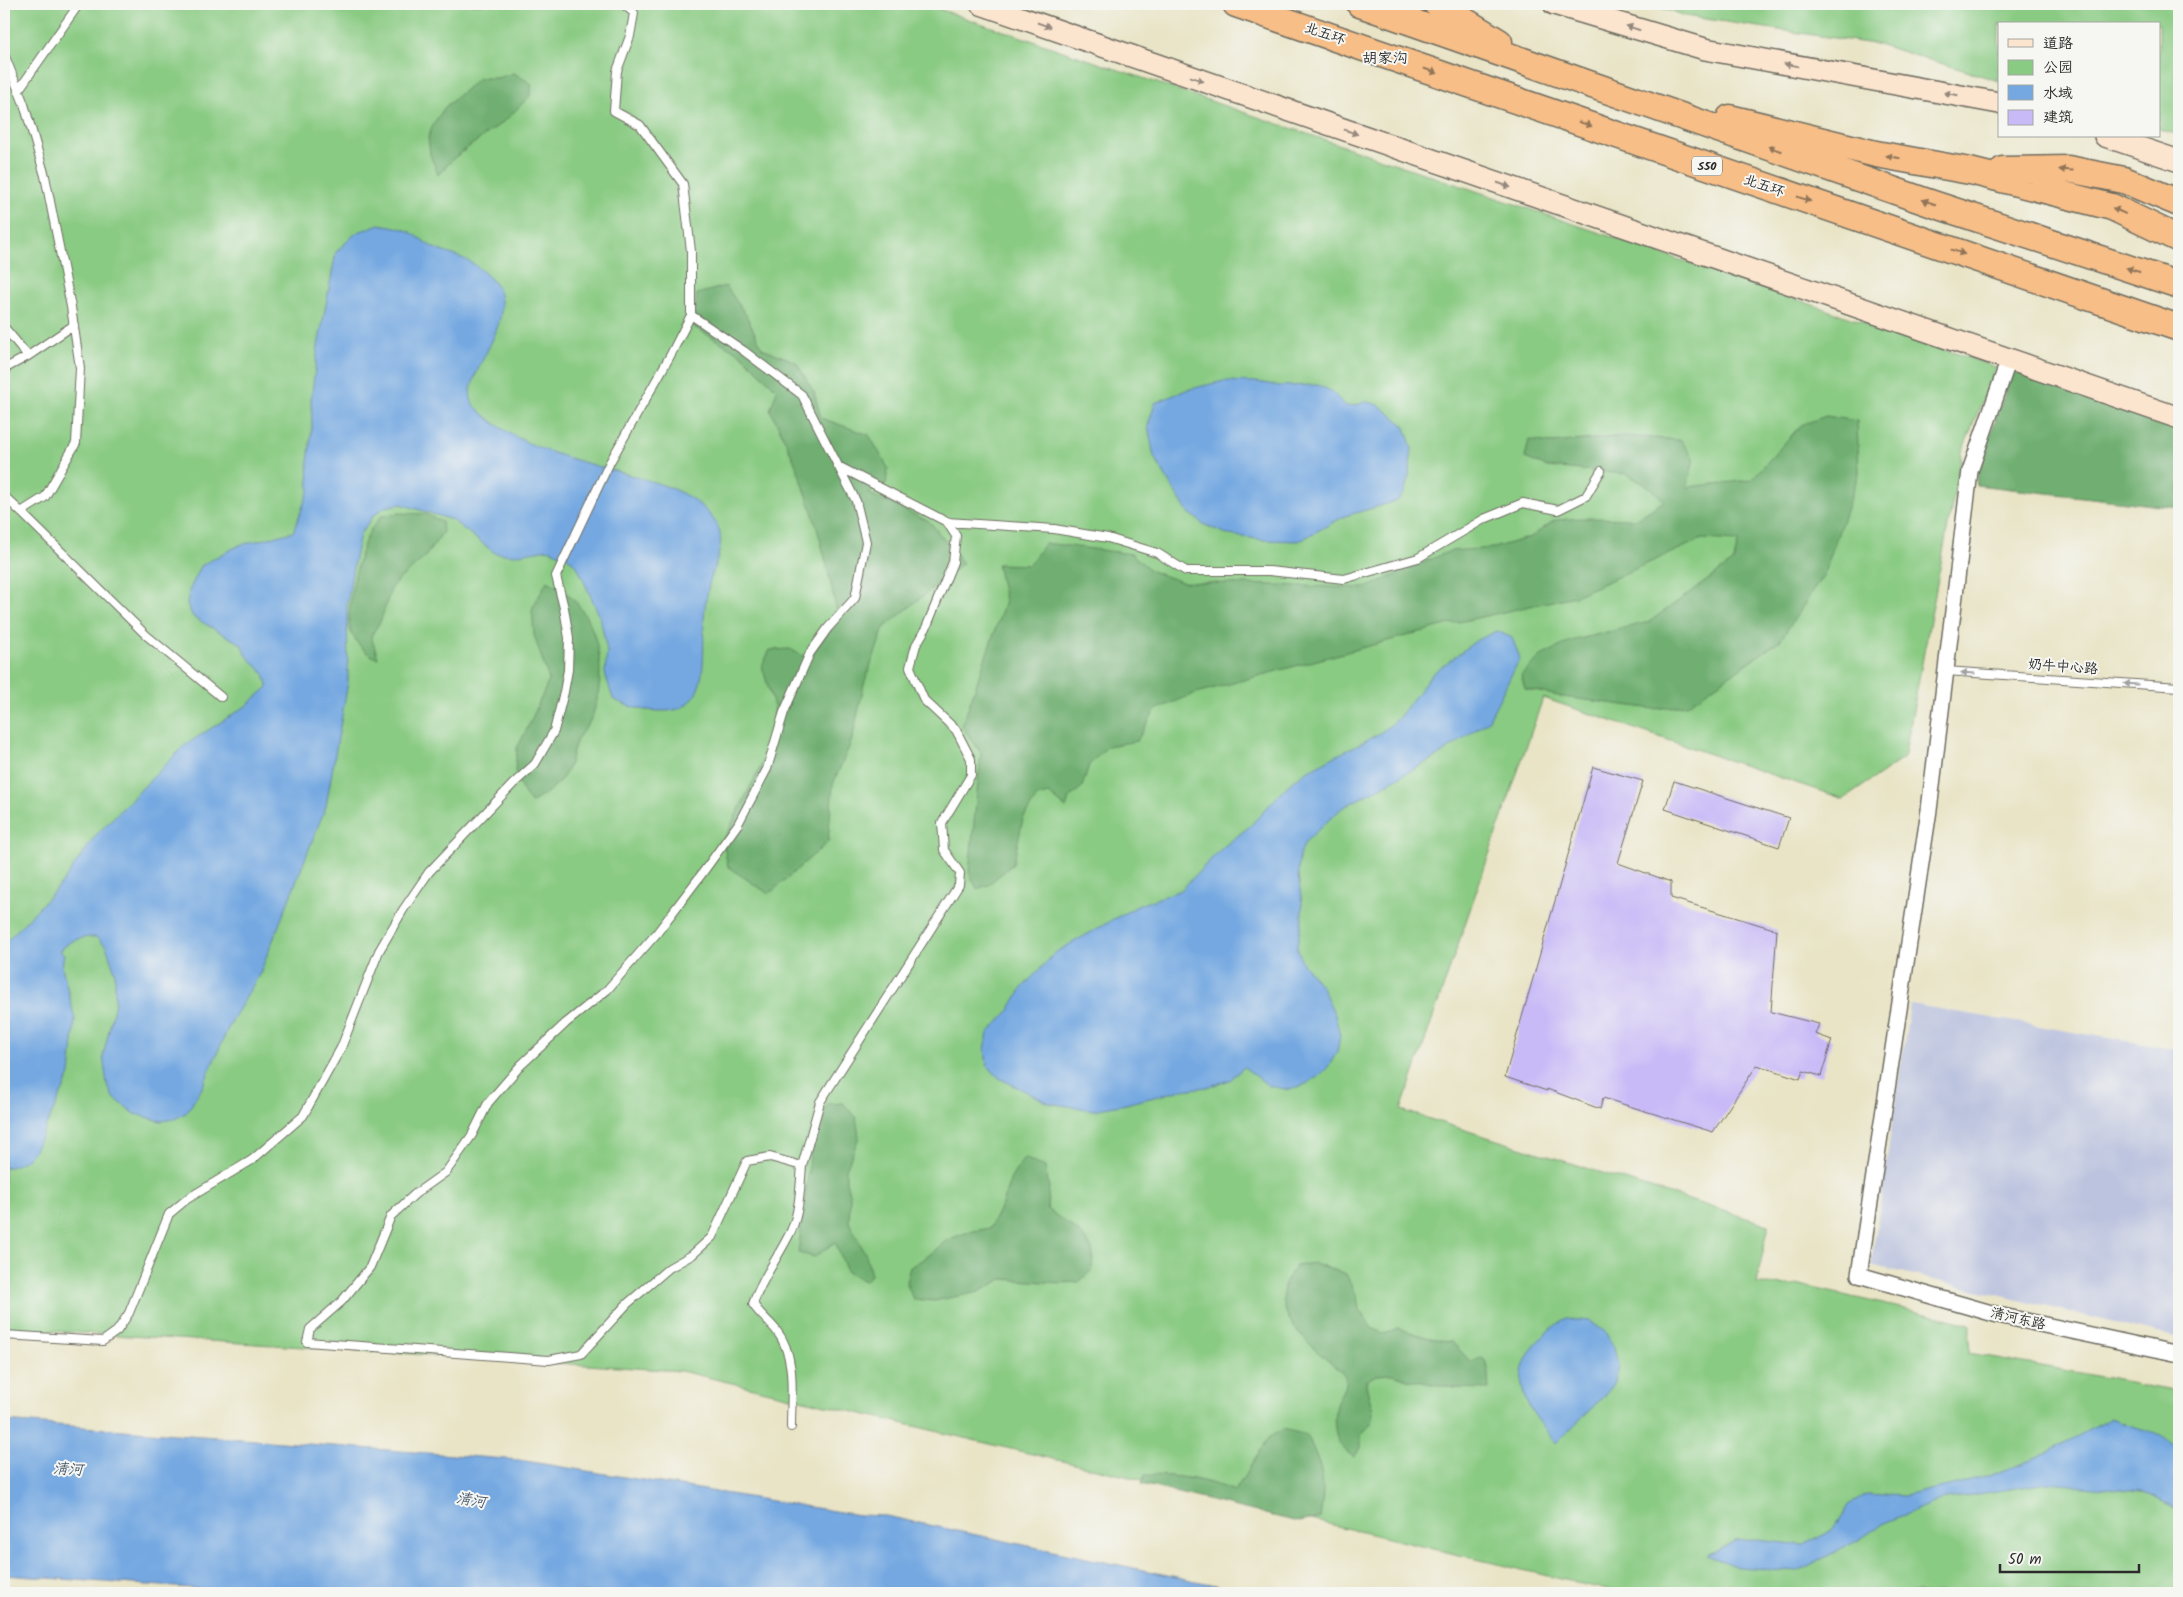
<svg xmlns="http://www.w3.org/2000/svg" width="2183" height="1597" font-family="Kalam,'LXGW WenKai TC',sans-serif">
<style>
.industrial{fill:#bcc3de}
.green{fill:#8acb83;stroke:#5a7b57}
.forest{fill:#6faf71;stroke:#4d6d4e}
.water{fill:#75a8e1;stroke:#506a86}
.building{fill:#c8b9f7}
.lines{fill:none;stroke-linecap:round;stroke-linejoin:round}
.lane-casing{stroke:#6e6c61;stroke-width:10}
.street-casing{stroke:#6e6c61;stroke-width:18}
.secondary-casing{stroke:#6e6c61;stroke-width:24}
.highway-casing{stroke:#6e6c61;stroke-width:29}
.lane{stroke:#fff;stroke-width:8}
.street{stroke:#fff;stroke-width:15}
.secondary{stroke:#fce5cf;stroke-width:21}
.highway{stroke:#f7be87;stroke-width:26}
.oneway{fill:#94887d}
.oneway2{fill:#917459}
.oneway3{fill:#a0a0a0}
.labels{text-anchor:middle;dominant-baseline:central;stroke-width:4;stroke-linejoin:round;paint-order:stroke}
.shield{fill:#f6f6f2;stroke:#686867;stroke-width:1}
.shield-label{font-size:12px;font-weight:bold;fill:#2b2b2b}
.street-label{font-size:14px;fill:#2b2b2b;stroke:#f6f6f2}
.neighbourhood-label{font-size:15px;fill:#2b2b2b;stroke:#f6f6f2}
.water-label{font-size:15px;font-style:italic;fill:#45576b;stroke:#f6f6f2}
</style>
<rect width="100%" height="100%" fill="#f6f6f2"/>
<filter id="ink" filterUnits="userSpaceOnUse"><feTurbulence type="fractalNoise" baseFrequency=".02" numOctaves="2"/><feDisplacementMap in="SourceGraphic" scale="10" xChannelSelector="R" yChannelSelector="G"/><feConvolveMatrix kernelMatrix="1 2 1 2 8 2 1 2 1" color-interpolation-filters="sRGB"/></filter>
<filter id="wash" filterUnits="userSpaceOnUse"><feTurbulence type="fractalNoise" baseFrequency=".0096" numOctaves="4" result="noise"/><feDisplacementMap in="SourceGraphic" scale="20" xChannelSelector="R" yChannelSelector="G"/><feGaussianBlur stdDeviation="1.12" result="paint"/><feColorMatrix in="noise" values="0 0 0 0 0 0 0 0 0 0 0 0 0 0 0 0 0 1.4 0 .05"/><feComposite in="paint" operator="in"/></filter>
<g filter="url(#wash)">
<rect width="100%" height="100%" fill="#e9e4c6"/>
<path class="industrial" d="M1910,1004L2179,1050V1338L1871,1265Z"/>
<path class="green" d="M4,4H924L1996,367L1962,452L1904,758L1844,799L1543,698L1401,1110L1769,1225L1756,1284L1800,1285L1970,1324L1969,1353L2179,1391V1593H1620L681,1371L4,1328Z
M1649,4H2179V135L2159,129V24H1999V81L1881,45L1685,16Z"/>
<path class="forest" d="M514,73L532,84L530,96L507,119L454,158L438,175L430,154L428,137L434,123L445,107L479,78H497Z
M726,286L746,315L762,348L796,362L814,392L821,418L869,435L888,468L886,484L868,493L930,522L963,563L884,628L864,684L852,740L833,784L828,842L769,894L728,867L723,841L765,758L775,710L762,666L770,650L790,649L809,659L838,618C824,546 805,474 770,410L777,390L741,354L694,327L697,294Z
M2019,369L2179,427V508L1976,485L1978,471L2011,375Z
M1826,416L1857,421L1859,473L1824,574L1780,641L1687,705L1654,709L1563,697L1525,689L1521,675L1541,656L1571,641L1649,622L1734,561L1738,541L1702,539L1575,596L1450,624L1196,693L1155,710L1137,741L1108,746L1089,765L1082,787L1069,798L1066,808L1049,794L1037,797L1023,819L1013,864L988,885L977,889L969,872L981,753L962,726L1005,601L997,564L1029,565L1045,543L1132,554L1151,571L1182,582L1365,588L1450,551L1493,548L1531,537L1555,520L1583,518L1636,519L1664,501L1652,489L1627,474L1547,467L1525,458L1529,440L1552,443L1624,436L1681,440L1694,459L1687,487L1751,480L1801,425Z
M399,513L426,514L442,522L443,532L425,557L392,586L381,620L371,636L378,658C367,656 355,642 351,632C344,613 359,549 370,531C373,526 378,521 381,516Z
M547,581C598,603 611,671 591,719C588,726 582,731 578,738C574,745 572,755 570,763C564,782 548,793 531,803L521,788L515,771L517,748L529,725L549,680L534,635L532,609Z
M843,1103L856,1117L859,1137L846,1169V1182L850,1196L849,1222L866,1255L871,1275L864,1281L847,1272L835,1242L815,1257L798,1253L811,1149L821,1118L828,1104Z
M1024,1158L1045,1167L1049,1187L1047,1208C1060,1220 1087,1234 1092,1250C1094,1256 1092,1264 1092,1270L1079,1282L1060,1283L1002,1279L979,1292L934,1301L913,1299L906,1282L910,1267L928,1256L947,1240L968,1232L990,1228L1002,1204L1011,1178Z
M1314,1263L1346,1274L1357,1296L1359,1310L1372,1328L1385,1334L1397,1328L1426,1337L1452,1342L1470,1361L1481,1357L1487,1362L1489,1389L1455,1388L1411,1380L1393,1374L1376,1375L1366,1381C1366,1393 1377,1415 1372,1422C1369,1427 1364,1431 1361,1435V1448L1354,1457C1349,1454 1343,1449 1340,1444C1334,1436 1333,1414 1336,1405C1340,1393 1347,1388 1345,1376C1321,1352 1276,1327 1284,1286C1285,1279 1292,1272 1296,1266Z
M1283,1429L1307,1435C1323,1468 1326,1482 1320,1518L1298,1522L1141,1484L1145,1475C1179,1475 1203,1479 1235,1491L1269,1437Z"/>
<path class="water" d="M379,224C389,226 401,227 410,232C418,236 425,243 434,248C446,254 463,256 475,265C484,272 498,283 500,295C508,328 477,360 471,390C469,396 472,404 477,408C515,447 572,459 623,473C656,483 693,490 714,520C730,541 712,567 708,589C706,599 704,611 704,621C702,653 712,712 663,711C644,711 630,708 613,699L605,673L607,651L600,617L577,566L566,556L548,549L514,555L495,553L452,520L401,504L385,507L374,515L360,534L353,568L347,605L348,682L326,806L260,973L229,1026L202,1088L187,1112L175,1119L161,1121L135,1114L113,1097L107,1084L103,1057L115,1003V972L106,946L96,937C80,937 71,939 60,951L64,954L62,967L75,1019L70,1075L36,1148L27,1159L14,1166L4,1168V944L62,883L96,835L185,745L246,706L268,687L264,674L247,656L241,644L193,617L187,604L189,591L201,566L214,558L240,545L293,532L309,490L308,464L312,425L311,400L318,346L336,252L356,233Z
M1224,381L1257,382L1280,386L1318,385L1331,391L1346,406L1357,405L1364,401L1379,405L1404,425L1412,448L1409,476L1404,493L1397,501L1345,516L1299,541L1265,540L1229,535L1203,524L1187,511L1154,457L1148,426L1155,403L1186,390Z
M1497,631L1512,638L1520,658L1488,721L1438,756L1342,808L1306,841L1299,856L1298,876L1302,903V918L1297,947L1302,962L1322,987L1335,1015L1340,1036L1337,1052L1328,1067L1319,1076L1306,1084L1290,1090L1269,1086L1244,1067L1230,1080L1207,1087L1182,1090L1126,1104L1093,1110L1049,1103L999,1078L987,1065L985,1050L988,1033L1008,1012L1022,988L1056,952L1139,905L1181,890L1222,848L1250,826L1286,787L1305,772L1380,733L1397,720L1432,674L1477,640Z
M1567,1319L1590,1321L1605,1332L1614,1347L1618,1365L1615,1383L1605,1395L1556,1443C1532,1413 1506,1385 1533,1348C1543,1334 1552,1326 1567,1319Z
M2109,1419L2162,1435L2179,1450V1510L2142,1491L2048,1483L1940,1500L1882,1524L1859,1540L1798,1571L1737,1567L1707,1555L1735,1541L1756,1540L1804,1545L1833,1530L1848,1507L1866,1494L1904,1496L1987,1477L2039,1457Z
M4,1421L519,1460L859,1515L886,1516L1253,1593H262L4,1575Z"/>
<g id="blocks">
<path class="building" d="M1593,767L1643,781L1618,863L1671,882V898L1777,930L1771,1012L1819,1024L1815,1034L1832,1040L1821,1076L1803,1071L1800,1079L1757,1065L1713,1132L1603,1098L1600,1109L1547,1089V1091L1505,1077Z
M1674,781L1789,818L1779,847L1665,809Z"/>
</g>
</g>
<g filter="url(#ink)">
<use href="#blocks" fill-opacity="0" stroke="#6e6c61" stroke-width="1"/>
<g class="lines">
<g class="lane-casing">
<path id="lane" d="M4,54L24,104L45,176L71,307L80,368L76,443L45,497L21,512L4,496
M18,91L79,4
M691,315L744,351L802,395L856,501L866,542L855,598L828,628L810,653L784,712L767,769L738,824L701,875L657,933L607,990L566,1023L520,1066L488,1103L472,1135L446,1172L415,1194L391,1216L370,1267L342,1301L310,1329L307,1342L549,1360L581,1354L627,1304L669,1268L692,1255L712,1237L747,1161L770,1157L802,1166C800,1187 800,1211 791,1231C779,1256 762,1278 753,1304C760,1315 768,1320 776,1330C797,1356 791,1395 791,1427
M4,327L28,356
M4,369L28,356L74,325
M21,512L146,635L221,697
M947,522L1054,529L1108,538L1157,553L1186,571H1269L1344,579L1418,558L1484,519L1523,503L1558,510L1586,496L1601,471
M1946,671L2179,687
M802,1166L820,1102L959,885L960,873L944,850L942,823L971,775V759L956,730L924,700L910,667L916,645L926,628L953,562L956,536L947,522L838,466
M4,1335L103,1341L117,1331L129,1313L169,1214L187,1199L252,1160L303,1116L341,1048L379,951L403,910L429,872L513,784L535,764L554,731L564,692L568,670L569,638L564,608L556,576L610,462L670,356L691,315V251L683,184L640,125L614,111L617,71L630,36L634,13L623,4"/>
</g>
<g class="street-casing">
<path id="street" d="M2009,359L1970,471L1929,810L1859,1275L1998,1315L2179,1354"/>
</g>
<g class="secondary-casing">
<path id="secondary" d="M981,4L2179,418
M1554,4L1705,49L1999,103
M2105,136L2179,161"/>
</g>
<g class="highway-casing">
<path id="highway" d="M1236,4L2179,328
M1360,4L1927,202L2179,285
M1437,4L1499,42
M1730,118L1876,154L1970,171L2112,207L2179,239
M2003,170L2068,169L2124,180L2179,203"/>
</g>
<use href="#lane" class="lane"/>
<use href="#street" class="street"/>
<use href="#secondary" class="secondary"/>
<use href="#highway" class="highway"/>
</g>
<defs><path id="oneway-solid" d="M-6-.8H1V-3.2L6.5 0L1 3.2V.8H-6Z" transform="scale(1.25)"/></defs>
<g class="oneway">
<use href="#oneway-solid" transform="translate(1044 25) rotate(19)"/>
<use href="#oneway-solid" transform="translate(1633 28) rotate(-163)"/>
<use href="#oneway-solid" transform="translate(1791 65) rotate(-170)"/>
<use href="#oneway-solid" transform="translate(1197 79) rotate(19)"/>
<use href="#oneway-solid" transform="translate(1951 94) rotate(-170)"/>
<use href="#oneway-solid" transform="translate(1351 132) rotate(19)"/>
<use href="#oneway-solid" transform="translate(1504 185) rotate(19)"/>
</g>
<g class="oneway2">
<use href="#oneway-solid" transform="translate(1431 71) rotate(19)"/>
<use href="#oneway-solid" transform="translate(1585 124) rotate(19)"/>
<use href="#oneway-solid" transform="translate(1775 149) rotate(-161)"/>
<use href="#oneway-solid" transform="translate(1893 157) rotate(-170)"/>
<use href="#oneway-solid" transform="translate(2066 170) rotate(-176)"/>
<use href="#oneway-solid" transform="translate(1804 199) rotate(19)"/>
<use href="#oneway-solid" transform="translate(1929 202) rotate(-161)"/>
<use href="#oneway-solid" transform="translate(2119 211) rotate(-155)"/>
<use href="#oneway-solid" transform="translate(1958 252) rotate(19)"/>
<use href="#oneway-solid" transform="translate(2133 270) rotate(-162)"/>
</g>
<g class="oneway3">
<use href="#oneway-solid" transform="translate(1968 673) rotate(-176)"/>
<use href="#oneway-solid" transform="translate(2131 684) rotate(-176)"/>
</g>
</g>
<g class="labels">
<rect class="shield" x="1692" y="156.5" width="30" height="19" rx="4"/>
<g class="shield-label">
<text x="1707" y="166">S50</text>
</g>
<g class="street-label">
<text transform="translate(1325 34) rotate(19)">北五环</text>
<text transform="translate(1764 186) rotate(19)">北五环</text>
<text transform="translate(2063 667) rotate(4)">奶牛中心路</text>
<text transform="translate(2018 1319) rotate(13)">清河东路</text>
</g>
<g class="neighbourhood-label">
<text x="1385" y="59">胡家沟</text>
</g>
<g class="water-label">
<text transform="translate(68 1470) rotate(3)">清河</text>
<text transform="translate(471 1501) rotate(9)">清河</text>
</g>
</g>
<rect width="2183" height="1597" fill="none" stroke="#f6f6f2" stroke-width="20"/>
<rect x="1998" y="22" width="162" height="115" fill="#f6f6f2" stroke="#a5a5a2"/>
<rect x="2008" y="39" width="25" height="8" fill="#fce5cf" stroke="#a5a5a2"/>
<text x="2043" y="48" font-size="15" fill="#2b2b2b">道路</text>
<rect x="2008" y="60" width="25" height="15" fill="#8acb83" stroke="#a5a5a2"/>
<text x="2043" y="72" font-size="15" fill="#2b2b2b">公园</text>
<rect x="2008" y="85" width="25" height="15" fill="#75a8e1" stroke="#a5a5a2"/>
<text x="2043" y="98" font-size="15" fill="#2b2b2b">水域</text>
<rect x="2008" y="110" width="25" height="15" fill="#c8b9f7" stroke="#a5a5a2"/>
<text x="2043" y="122" font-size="15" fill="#2b2b2b">建筑</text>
<path d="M2000 1564v8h139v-8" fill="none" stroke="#2b2b2b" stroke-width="2.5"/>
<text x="2008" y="1564" font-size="15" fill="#2b2b2b" stroke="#f6f6f2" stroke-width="4" paint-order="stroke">50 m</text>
</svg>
